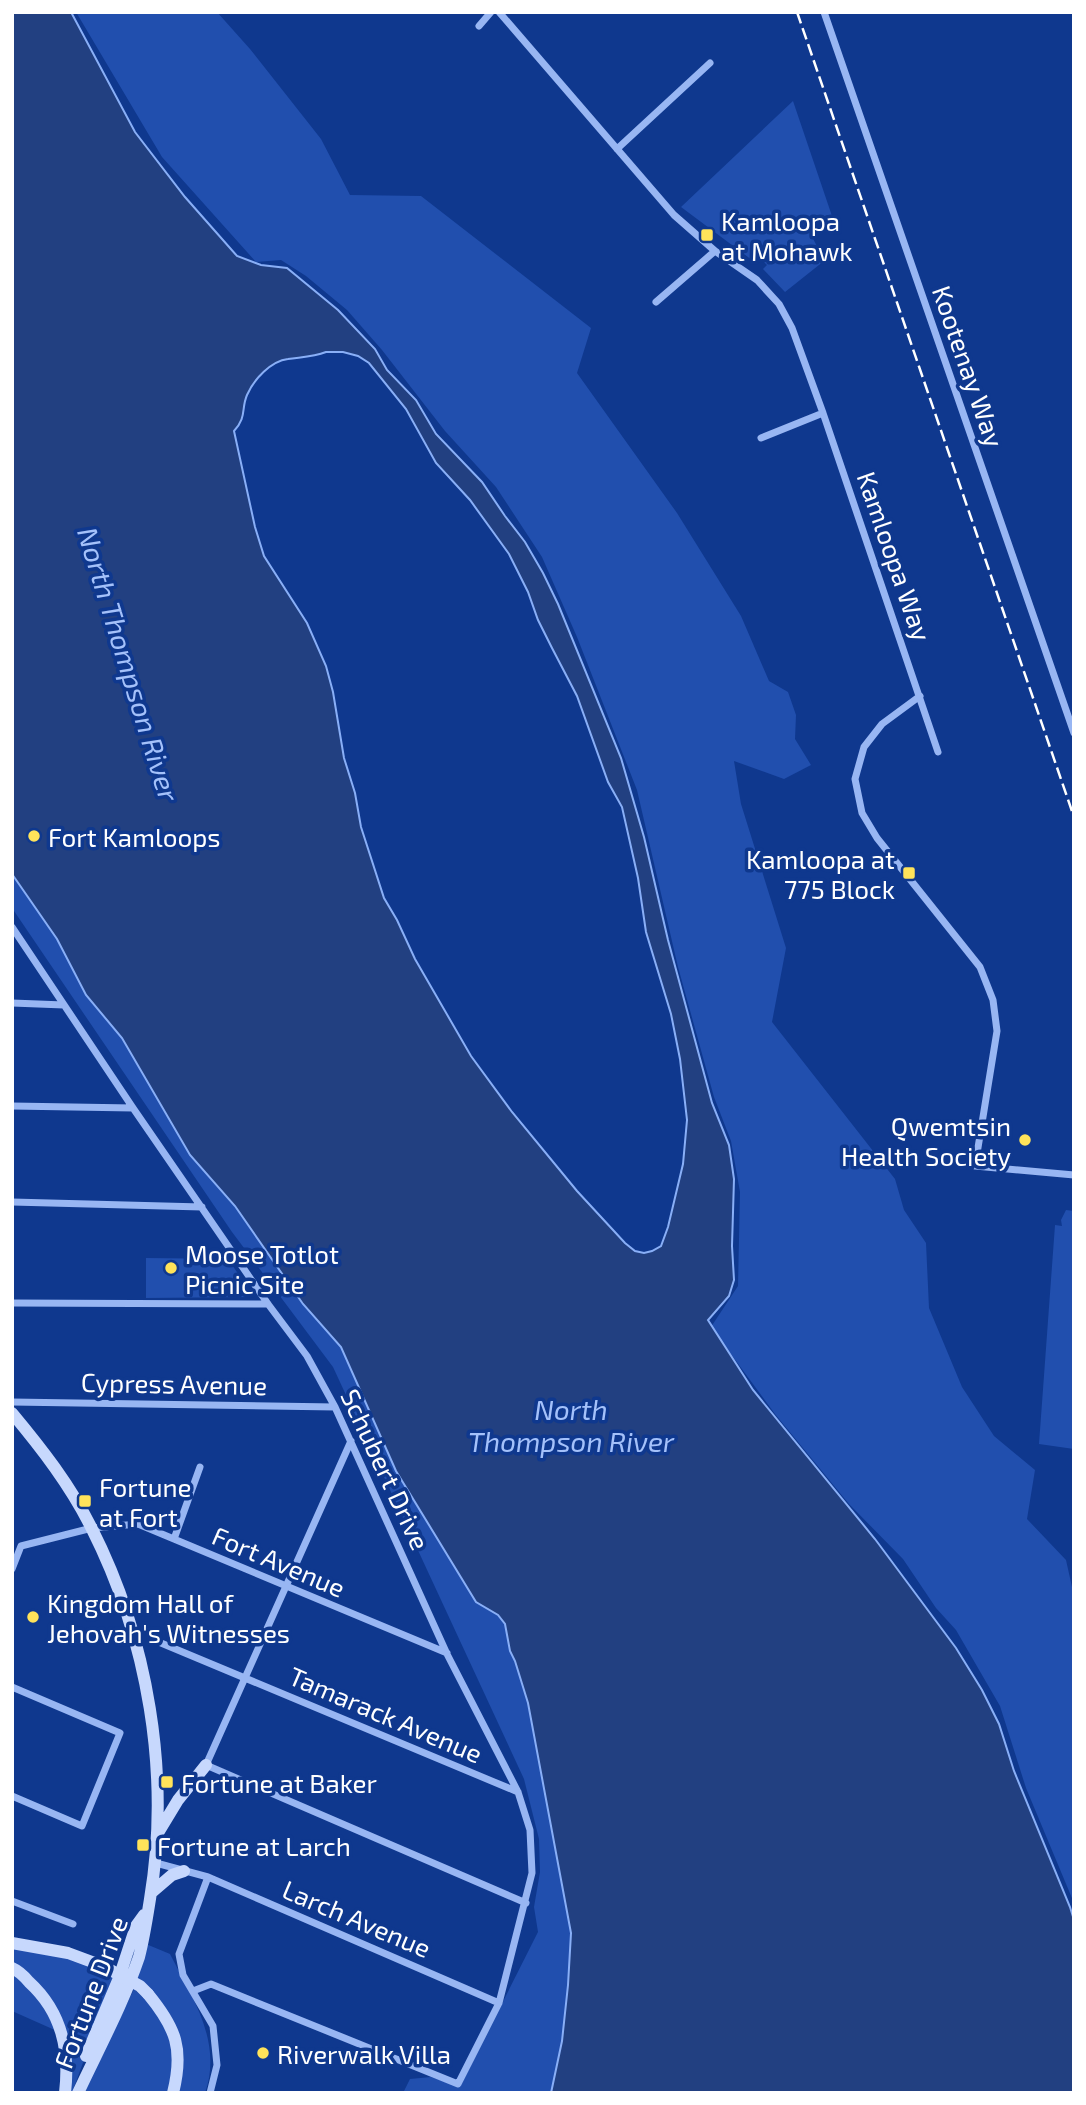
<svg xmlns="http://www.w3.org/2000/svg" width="1086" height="2105" font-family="'Exo 2',sans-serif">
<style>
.green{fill:#214fae}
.water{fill:#224081;stroke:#89aff7;stroke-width:2;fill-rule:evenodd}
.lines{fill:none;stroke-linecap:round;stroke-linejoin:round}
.minor{stroke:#98b6f3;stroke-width:7}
.secondary{stroke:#c7d8fd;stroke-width:12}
.rail{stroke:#fff;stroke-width:2.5;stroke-dasharray:12 5;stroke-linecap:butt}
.secondary-bridge{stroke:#c7d8fd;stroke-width:12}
.poi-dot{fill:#ffe35a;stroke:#0f388e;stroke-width:2.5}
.labels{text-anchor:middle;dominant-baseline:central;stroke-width:7;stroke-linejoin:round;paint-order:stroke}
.poi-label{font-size:26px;fill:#fff;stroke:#0f388e;text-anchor:start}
.street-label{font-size:26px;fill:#fff;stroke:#0f388e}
.water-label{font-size:28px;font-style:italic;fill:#a4c1fa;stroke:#0f388e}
</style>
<rect width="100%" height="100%" fill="#0f388e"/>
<path class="green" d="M76,12H217L250,49L321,139L350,195L421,196L591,328L577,373L677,513L741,616L769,681L788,692L796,715L795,739L811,765L784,779L734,761L741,804L786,948L772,1022L895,1179L904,1210L926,1243L929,1308L962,1387L994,1436L1035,1470L1027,1519L1066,1560L1074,1596V1903L1026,1788L1000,1706L956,1630L936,1608L903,1559L849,1504L775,1414L711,1327L738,1286L740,1192L731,1141L714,1097L678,967L637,790L577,637L542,557L496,487L445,431L382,350L347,310L306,276L281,260L256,262L162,157Z
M793,101L833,219L808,228L824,261L785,292L763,269L767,265L761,259L756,263L681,207Z
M12,874L57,939L86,995L122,1038L303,1304L341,1347L396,1471L476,1602L498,1615L505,1624L510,1651L515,1661L528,1703L571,1933L568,1985L562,2041L551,2093H403L410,2079L431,2077L460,2087L538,1932L534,1907L540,1872L539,1839L524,1779L333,1367L232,1232L12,908Z
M1066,1210L1074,1211V1449L1039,1444L1055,1225L1062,1226L1061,1220Z
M146,1258L228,1259L254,1297L146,1298Z
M146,1944L170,1954C192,1997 223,2042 205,2093H177L175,2026L136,1980Z
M12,1948C48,1949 81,1962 114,1977L72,2093H68L60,2016L12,1963Z
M12,1973L31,1987L57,2031L12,2011Z
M134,1989C142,1997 155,2006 161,2017C175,2040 176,2067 170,2093H84Z"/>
<path class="water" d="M12,12H71L135,132L185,197L237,256L261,265L287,268L338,310L375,349L387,370L416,400L436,434L482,482L505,516L525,542L543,573L558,604L621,758L644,837L668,940L712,1103L729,1145L734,1179L732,1246L734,1280L729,1296L708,1320L753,1390L875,1539L956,1648L982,1690L999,1724L1014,1771L1070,1907L1074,1920V2093H551L562,2041L568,1985L571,1933L528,1703L515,1661L510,1651L505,1624L498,1615L476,1602L396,1471L341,1347L303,1304L235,1206L190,1155L122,1038L86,995L57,939L12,874ZM326,352H343L358,356L369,363L406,409L436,463L470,500L509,554L528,592L538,620L552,648L577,696L608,782L622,807L638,878L646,932L671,1014L680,1059L687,1120L683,1164L668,1227L661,1246L652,1251L644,1253L635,1251L625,1243L577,1191L512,1112L471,1056L415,959L397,920L384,898L361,827L355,793L344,758L333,692L326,666L307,623L264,556L255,527L234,431C247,417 241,409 247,395C254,379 271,361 288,359C301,357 313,357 326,352Z"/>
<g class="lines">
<path class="minor" d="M499,12L674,215L715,251L757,280L779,304L792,328L823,413L938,752
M824,12L1074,733
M479,26L491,12
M617,149L710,63
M656,302L715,251
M761,438L823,413
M920,696L882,724L864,747L855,779L862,813L877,838L980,967L993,1000L997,1031L975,1166L1074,1175
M12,927L133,1108L268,1304L307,1356L335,1407L447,1654L518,1792L530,1830L532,1873L499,2003L458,2084L211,1984L193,1991
M12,1003L64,1005
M12,1106L133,1108
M12,1202L202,1207
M12,1303L268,1304
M12,1402L335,1407
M351,1441L206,1765L526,1903
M174,1539L200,1467
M12,1569L21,1546L92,1528L138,1524L447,1653
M161,1643L518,1792
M12,1687L120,1733L82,1826L12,1796
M156,1863L208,1877L499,2003
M208,1877L179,1954L183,1975L213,2026L217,2065L210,2093
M12,1901L73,1924"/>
<path class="secondary" d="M12,1413C42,1449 70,1485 91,1527C148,1639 171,1774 150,1899C147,1918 144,1938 139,1957C123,2004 99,2048 78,2093
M158,1833L178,1800L206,1765
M151,1893L172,1875L184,1871
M12,1943L68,1953L103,1966
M12,1968C19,1971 24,1976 29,1982C62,2012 70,2050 65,2093
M148,1994C176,2028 184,2049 173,2093
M86,2056L119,1978L136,1926L144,1915"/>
<path class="rail" d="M797,12L1074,817"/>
<path class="secondary-bridge" d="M103,1966L140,1986L148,1994"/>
</g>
<g class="poi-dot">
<rect x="700" y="228" width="14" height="14" rx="3.5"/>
<circle cx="34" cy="836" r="7"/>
<rect x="902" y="866" width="14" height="14" rx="3.5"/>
<circle cx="1025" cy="1140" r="7"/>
<circle cx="171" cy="1268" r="7"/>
<rect x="78" y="1494" width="14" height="14" rx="3.5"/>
<circle cx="33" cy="1617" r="7"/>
<rect x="160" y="1775" width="14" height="14" rx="3.5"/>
<rect x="136" y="1838" width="14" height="14" rx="3.5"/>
<circle cx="263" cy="2053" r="7"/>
</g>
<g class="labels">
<g class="poi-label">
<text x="721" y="220">Kamloopa<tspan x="721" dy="30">at Mohawk</tspan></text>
<text x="48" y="836">Fort Kamloops</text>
<text x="895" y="858" text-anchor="end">Kamloopa at<tspan x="895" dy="30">775 Block</tspan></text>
<text x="1011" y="1125" text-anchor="end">Qwemtsin<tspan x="1011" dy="30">Health Society</tspan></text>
<text x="185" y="1253">Moose Totlot<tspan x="185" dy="30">Picnic Site</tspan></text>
<text x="99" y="1486">Fortune<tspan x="99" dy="30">at Fort</tspan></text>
<text x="47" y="1602">Kingdom Hall of<tspan x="47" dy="30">Jehovah's Witnesses</tspan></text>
<text x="181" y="1782">Fortune at Baker</text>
<text x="157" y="1845">Fortune at Larch</text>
<text x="277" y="2053">Riverwalk Villa</text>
</g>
<g class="street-label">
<text transform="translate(969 366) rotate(71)">Kootenay Way</text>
<text transform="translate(895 556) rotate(71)">Kamloopa Way</text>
<text transform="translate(174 1383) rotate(1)">Cypress Avenue</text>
<text transform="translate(386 1469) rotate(65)">Schubert Drive</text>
<text transform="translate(279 1561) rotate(23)">Fort Avenue</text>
<text transform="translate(386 1714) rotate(23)">Tamarack Avenue</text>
<text transform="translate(357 1918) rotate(23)">Larch Avenue</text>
<text transform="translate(90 1992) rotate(-69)">Fortune Drive</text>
</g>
<g class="water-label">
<text transform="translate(129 664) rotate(73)">North Thompson River</text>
<text x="571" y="1409">North<tspan x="571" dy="32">Thompson River</tspan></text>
</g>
</g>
<rect width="1086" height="2105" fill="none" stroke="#ffffff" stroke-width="28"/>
</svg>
